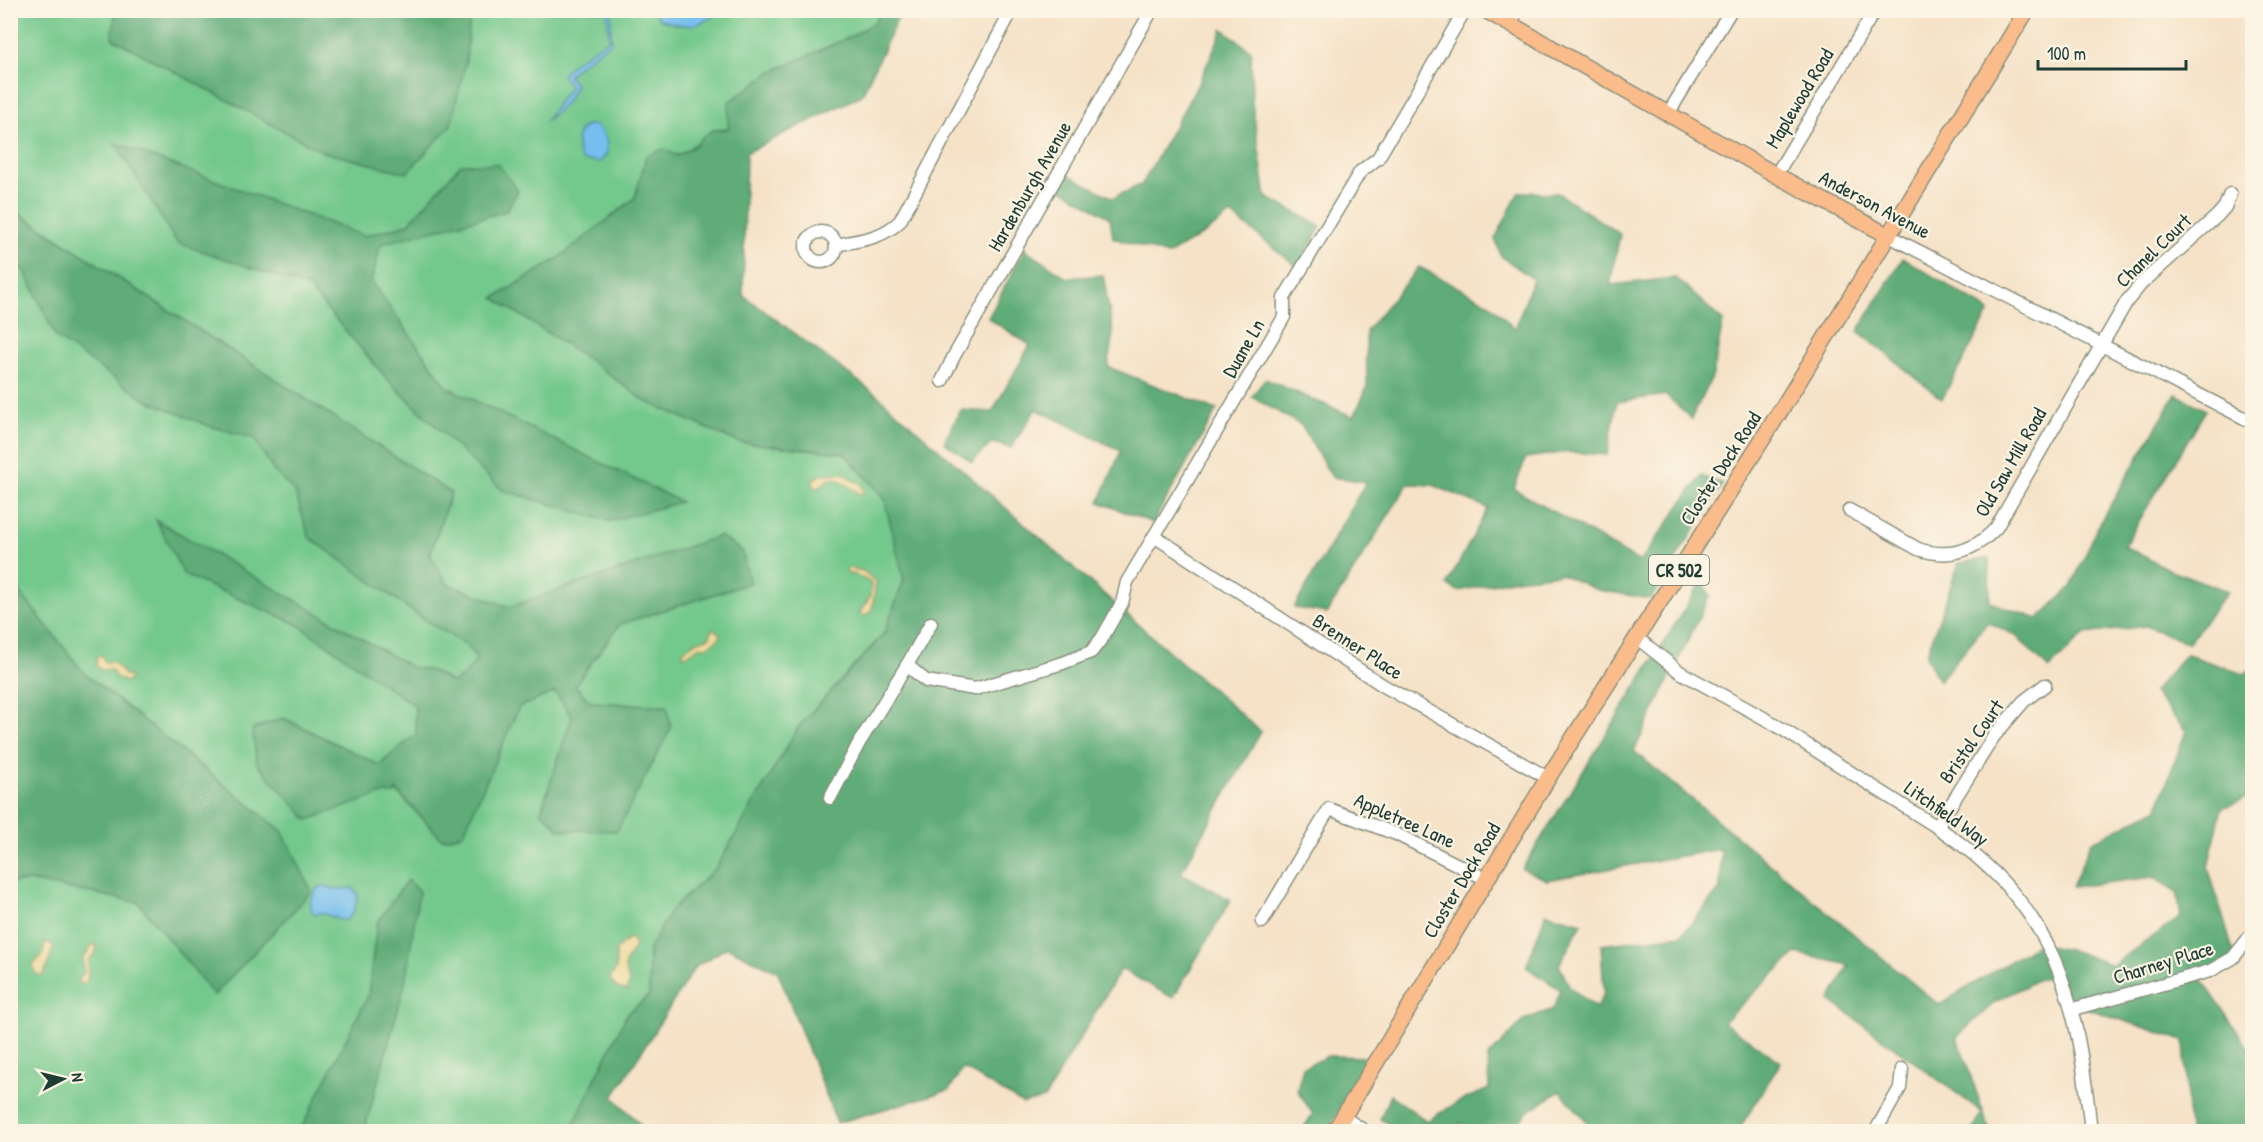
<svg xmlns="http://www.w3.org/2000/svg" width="2263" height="1142" font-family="'Patrick Hand',sans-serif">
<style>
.green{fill:#73c88c;stroke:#498260;stroke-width:1.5;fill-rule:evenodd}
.forest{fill:#5eac78;stroke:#3e7456;stroke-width:1.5}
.sand{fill:#eeda9e;stroke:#868c69;stroke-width:1.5}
.water{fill:#75beed;stroke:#4a7e90;stroke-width:1.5}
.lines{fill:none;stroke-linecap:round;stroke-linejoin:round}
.minor-casing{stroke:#8a907e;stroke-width:15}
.major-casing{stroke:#8a907e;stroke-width:18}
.minor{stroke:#fff;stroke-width:12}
.major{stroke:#f9bc8a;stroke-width:15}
.labels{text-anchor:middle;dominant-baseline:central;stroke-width:4.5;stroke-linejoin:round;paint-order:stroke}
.shield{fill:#fcf5e5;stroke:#617469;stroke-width:1.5}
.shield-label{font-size:18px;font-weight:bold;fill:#1f3d34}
.street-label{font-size:20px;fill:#1f3d34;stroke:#fcf5e5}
</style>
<rect width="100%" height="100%" fill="#fcf5e5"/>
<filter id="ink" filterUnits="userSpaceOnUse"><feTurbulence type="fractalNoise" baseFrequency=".0167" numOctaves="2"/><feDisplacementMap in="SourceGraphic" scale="12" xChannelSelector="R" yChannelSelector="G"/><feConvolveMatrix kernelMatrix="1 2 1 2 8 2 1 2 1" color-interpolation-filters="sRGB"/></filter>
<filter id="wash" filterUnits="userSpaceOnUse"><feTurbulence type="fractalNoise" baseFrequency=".008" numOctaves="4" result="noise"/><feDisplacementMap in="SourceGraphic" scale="24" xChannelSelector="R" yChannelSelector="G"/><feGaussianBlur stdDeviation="1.35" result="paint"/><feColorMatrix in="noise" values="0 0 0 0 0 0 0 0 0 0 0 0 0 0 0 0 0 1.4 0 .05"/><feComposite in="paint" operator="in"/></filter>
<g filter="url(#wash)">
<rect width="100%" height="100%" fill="#f5e2c7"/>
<path class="green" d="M11,11H119H115L113,38L323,152L407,173L466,61L470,11H880L875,22L852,36L772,72L730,102L728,129C700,132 702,144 679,154C670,158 657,156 647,156L635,198L556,260L494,298L588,359L645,401L738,442L844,453L884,497L904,580L884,633L799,726L716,868L672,909L649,949V996L627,1014L570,1131H364L405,983L377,923L368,996L300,1131H11V883L29,881L138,902L214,994L282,831L84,673L11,581L10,269H24L56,337L209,426L254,438L274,471L295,491L309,537L425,620L469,647L477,660L466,673L453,683L432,671L411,667L157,521L184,575L297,624L415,706L416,734L379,765L284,718L395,790L442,839L463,834L519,707L555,692L572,717L541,811L666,706L590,702L575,685L620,624L750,583L720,536L509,607L447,584L430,554L451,493L11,208ZM116,144L364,236L408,224L461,164L506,211L380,244L371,281L447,387L680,502L609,521L502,490L389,381L308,287Z"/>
<path class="forest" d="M116,11H470L466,61L451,125L407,173L323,152L112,38Z
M880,11H901L862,95L746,153L743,295L877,395L1261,732L1181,873L1231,900L1173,998L1121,969L1044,1099L1023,1104L963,1068L949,1090L837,1123L778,972L727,947L695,967L613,1097L647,1131H570L627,1014L649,996V949L672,909L716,868L799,726L884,634L904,580L884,497L844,453L738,442L645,401L588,359L494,298L556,260L635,198L646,156L664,149L677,156L696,145L703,136L713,130L728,129L729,102L771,72L852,36L875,22Z
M1223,29L1251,51L1252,103L1266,197L1321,226L1298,267L1231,214L1205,233L1168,255L1113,238L1110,218L1059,187L1067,174L1113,198L1142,184L1198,84Z
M115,143L364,236L408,224L461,164H498L518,191L506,211L381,244L371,281L447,387L681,502L609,521L502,490L389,381L308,287L177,243Z
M1519,192L1558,193L1620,234L1610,285L1676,278L1723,321L1713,375L1691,419L1666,395L1617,402L1607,455L1567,452L1526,458L1514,489L1640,562L1701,476L1723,484L1651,599L1597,590L1561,574L1516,579L1458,591L1447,585L1488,508L1433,485L1408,484L1327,613L1294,608L1366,482L1332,477L1301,425L1252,397L1265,379L1354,417L1367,387L1366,331L1419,267L1490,304L1515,329L1533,279L1501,256L1495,239Z
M10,208L451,493L430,554L447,584L509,607L720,536L742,551L750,583L620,624L575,685L590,702L667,706L671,728L617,831L560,830L541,811L572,717L555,692L519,707L463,834L442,839L396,790L395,794L385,793L308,820L257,764L252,729L283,718L379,765L416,734L415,706L297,624L184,575L156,520L411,667L432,671L453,683L466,673L477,660L469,647L425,620L309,537L295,492L274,471L254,438L209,426L146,400L84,357L56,337L24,269H11Z
M1025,249L1067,278L1103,275L1113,333L1108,367L1217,410L1153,523L1099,502L1121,451L1036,409L1011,448L992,443L972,462L944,442L961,410L992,412L1030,345L988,318Z
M1903,258L1990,311L1942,399L1858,331Z
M2176,394L2206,410L2124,546L2168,569L2228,591L2188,643L2146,626L2085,634L2049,669L2016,636L1988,622L1939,681L1926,656L1959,563L1989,558L1990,602L2038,619L2071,587L2099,524Z
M11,581L84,673L282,831L312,891L214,995L138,902L29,881L11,883Z
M1702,581L1710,595L1634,751L1939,1005L2038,944L2074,951L2112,965L2181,917L2177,892L2153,877L2072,887L2091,842L2157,809L2186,731L2153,692L2186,654L2243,674L2252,668V796L2222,808L2208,867L2235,957L2199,975L2252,1053V1131H2189L2184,1041L2068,1002L2052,976L2037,980L1995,1002L1957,1037L1990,1131H1973L1982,1112L1830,1000L1849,965L1796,953L1723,1022L1781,1062L1738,1131H1595L1560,1091L1527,1112L1512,1131H1475L1461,1123L1454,1131H1399L1380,1119L1390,1095L1427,1121L1460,1101L1489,1089L1488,1057L1524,1020L1553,1009L1561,990L1526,967L1546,913L1582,923L1559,965L1570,987L1596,1008L1604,993L1601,945L1681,935L1720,889L1721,849L1547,880L1522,869Z
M407,880L419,891L405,983L364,1131H300L368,996L377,923Z
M1328,1056L1372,1057L1327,1131H1301L1313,1114L1297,1090L1303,1067Z"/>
<path class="sand" d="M844,473L854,481L861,483L864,492L861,494C846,487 835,467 819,488L814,487L813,479L823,474Z
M849,568L863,571L876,582L872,610L863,617L860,612L870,597L871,583L855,574H848L846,571Z
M712,628L720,634L719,638L706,647L700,646L686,656L683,655V651L696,642L710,637Z
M102,655L105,662H114L124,675L129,676L130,680L125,682L116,677L110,669L102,670L96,666L97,657Z
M629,938L632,939L635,947L625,963V969L629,982L627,990C618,990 612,985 610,977L616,969V950Z
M45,942L54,945C50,956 49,966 42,976L35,973L33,965L43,954Z
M92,945H96L97,948L94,955L89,959L87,981L85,983L79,984L78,981L84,972L83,958Z"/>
<path class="water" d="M607,11H611V42L577,67L568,76L576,85L565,104L545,122L570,86L562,75L573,63L609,39Z
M654,11V10L720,11C698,29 685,28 659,19Z
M587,125H595C607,133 613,152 600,162L581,160C576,145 572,134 587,125Z
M325,886L335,889L353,888L358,895C356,906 355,915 344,921L322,913L315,914L312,912L310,901L317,888Z"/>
</g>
<g filter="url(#ink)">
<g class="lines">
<g class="minor-casing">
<path id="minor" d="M1509,24L1518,10
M1668,114L1731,10
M1776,175L1875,10
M806 247a15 15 0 1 1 30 0a15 15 0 1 1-30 0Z
M1889,236L2252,422
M836,245C860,240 882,239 900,221L1012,10
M942,381L954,356L1152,10
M1849,510L1918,549C1948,559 1974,552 1996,528L2127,301L2142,283L2217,216L2225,207L2230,194
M1154,536L1384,686L1548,778
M1636,637L1680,672L1771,722L1937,827C2057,907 2077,996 2091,1132
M907,665L931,623
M830,798L859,743L907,665L926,681L975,689L1063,663L1091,652L1102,638L1122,603L1127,582L1284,317V298L1360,172L1378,158L1465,10
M1937,827L1994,736L2024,701L2045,685
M1262,922L1329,809L1396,834L1486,879
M2073,1009L2210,971L2233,958L2252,934
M1343,1117L1366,1132
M1875,1132L1900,1088L1902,1069"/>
</g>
<g class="major-casing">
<path id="major" d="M1485,10L1776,175L1889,236
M1334,1132L1548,778L1786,402L2027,10"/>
</g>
<use href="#minor" class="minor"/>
<use href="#major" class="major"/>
</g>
</g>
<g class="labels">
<rect class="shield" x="1649" y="555" width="60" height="30" rx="4.5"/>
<g class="shield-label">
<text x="1679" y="570">CR 502</text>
</g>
<g class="street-label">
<text transform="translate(1799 98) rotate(-59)">Maplewood Road</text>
<text transform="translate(1029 186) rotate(-60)">Hardenburgh Avenue</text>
<text transform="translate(1875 204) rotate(28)">Anderson Avenue</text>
<text transform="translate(2153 250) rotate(-44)">Chanel Court</text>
<text transform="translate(1243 348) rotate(-60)">Duane Ln</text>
<text transform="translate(2010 462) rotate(-60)">Old Saw Mill Road</text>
<text transform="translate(1720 468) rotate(-57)">Closter Dock Road</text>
<text transform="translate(1358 646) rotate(33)">Brenner Place</text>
<text transform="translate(1971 741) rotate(-55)">Bristol Court</text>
<text transform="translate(1947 813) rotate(35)">Litchfield Way</text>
<text transform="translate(1405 820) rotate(24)">Appletree Lane</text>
<text transform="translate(1461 880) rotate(-59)">Closter Dock Road</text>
<text transform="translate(2163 962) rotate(-17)">Charney Place</text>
</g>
</g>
<rect width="2263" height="1142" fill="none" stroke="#fcf5e5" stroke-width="36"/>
<g transform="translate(63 1079) rotate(83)" stroke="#fcf5e5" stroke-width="4.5" paint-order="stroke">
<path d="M0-4.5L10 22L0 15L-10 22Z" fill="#1f3d34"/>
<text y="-9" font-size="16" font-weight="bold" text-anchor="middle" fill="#1f3d34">N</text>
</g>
<path d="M2038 60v9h148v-9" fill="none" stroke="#1f3d34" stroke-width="3"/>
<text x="2047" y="60" font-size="18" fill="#1f3d34" stroke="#fcf5e5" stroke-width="4.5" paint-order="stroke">100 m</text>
</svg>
